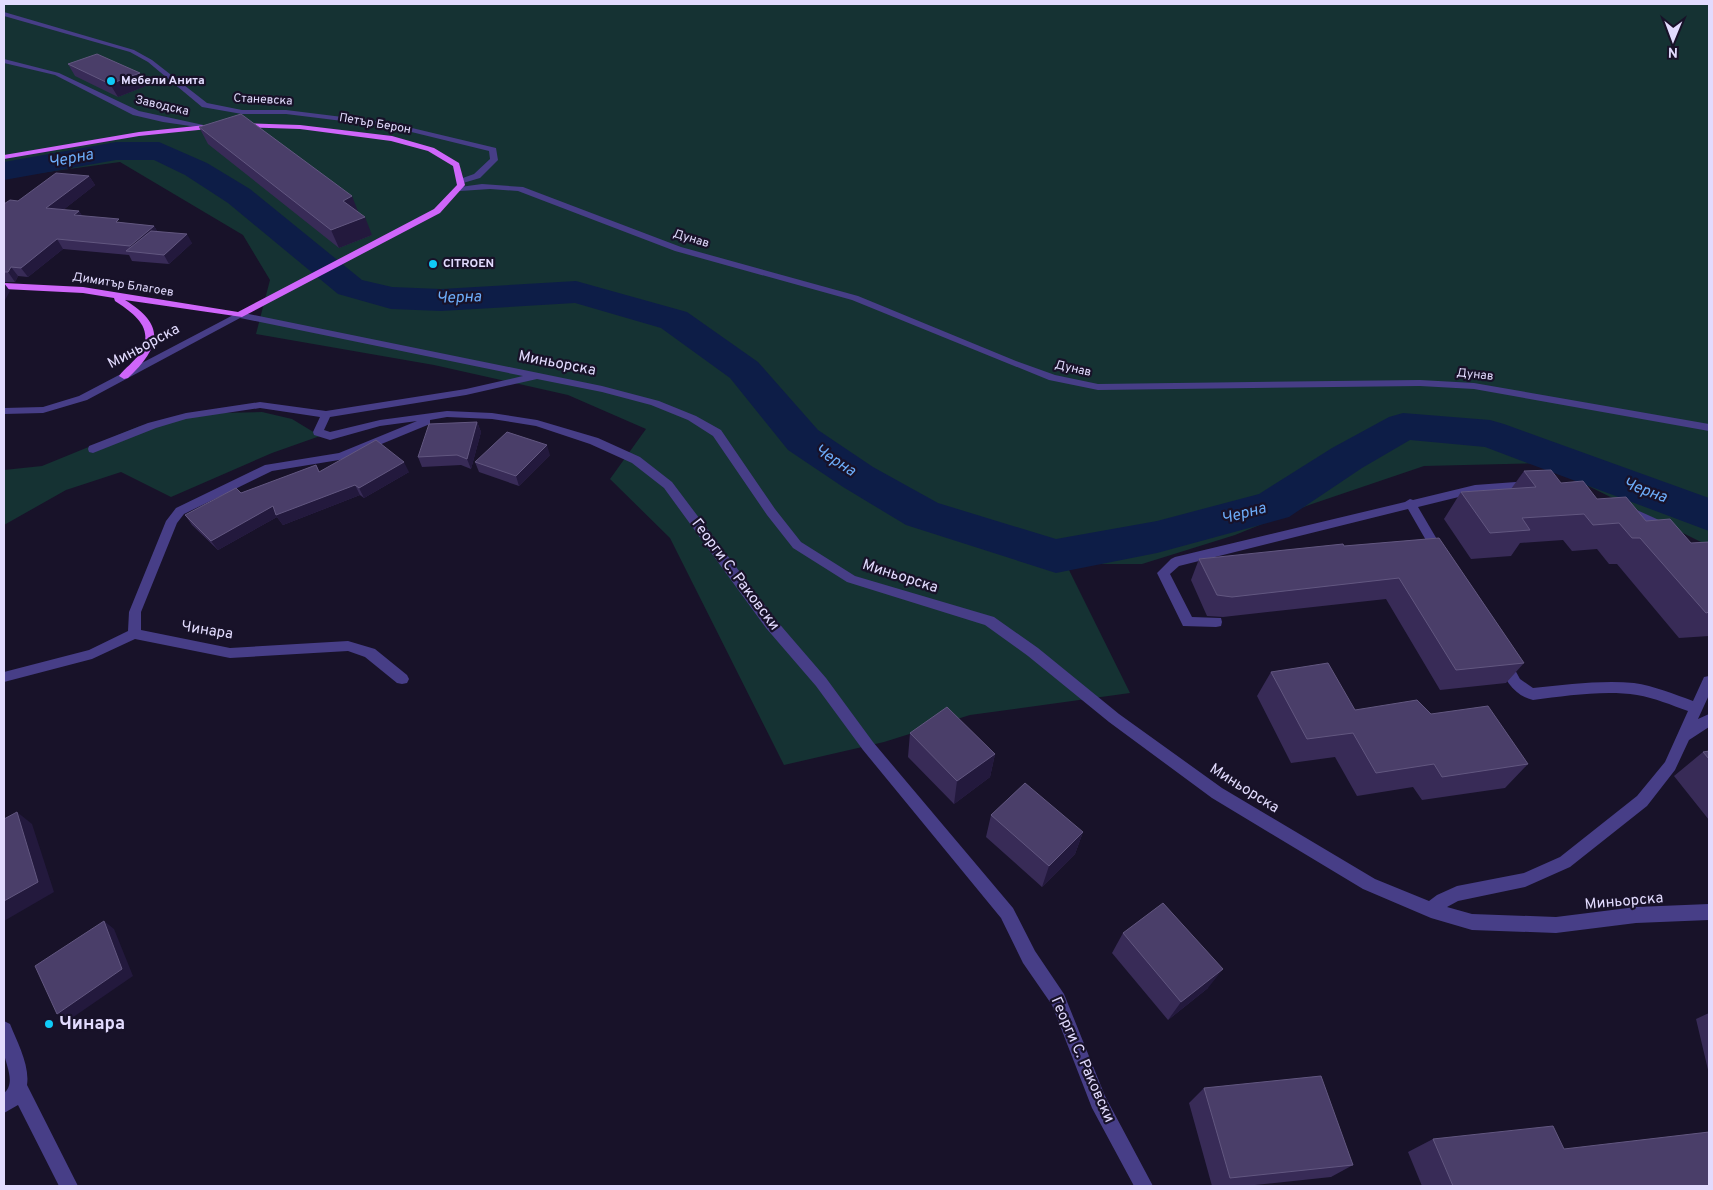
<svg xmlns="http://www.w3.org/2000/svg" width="1713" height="1190" font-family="Overpass,sans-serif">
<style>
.green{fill:#153233}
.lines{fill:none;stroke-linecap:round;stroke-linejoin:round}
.river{fill:#0d1d47;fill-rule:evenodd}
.minor{fill:#473e87;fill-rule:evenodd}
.major{fill:#cf66fa;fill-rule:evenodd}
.wall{fill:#382b57}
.shaded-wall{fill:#23193d}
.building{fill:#4a3e69;stroke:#625780}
.poi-dot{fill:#0fcbf7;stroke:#181229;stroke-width:2}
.labels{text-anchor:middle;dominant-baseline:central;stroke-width:4.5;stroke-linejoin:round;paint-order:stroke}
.far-poi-label{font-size:12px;font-weight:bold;fill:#e2dbfe;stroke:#181229;text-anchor:start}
.far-street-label{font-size:12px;fill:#e2dbfe;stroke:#181229}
.street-label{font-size:15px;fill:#e2dbfe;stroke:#181229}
.water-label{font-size:16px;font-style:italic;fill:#6dadfa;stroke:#181229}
.near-poi-label{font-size:18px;font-weight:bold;fill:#e2dbfe;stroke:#181229;text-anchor:start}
</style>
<rect width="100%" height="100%" fill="#181229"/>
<path class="green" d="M4,4H1709V546L1542,463L1424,466L1309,505L1235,535L1142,564H1066L1130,693L970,715L884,742L784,765L670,538L610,479L646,429L568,395L434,365L256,334L270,280L243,235L120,162L4,178Z
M262,412L292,419L320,436L272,453L171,497L121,472L66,490L4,525V470L42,466L140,426L218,413Z"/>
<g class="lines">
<path class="river" d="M116,142H159L207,163L250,189L362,280L392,287L441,289L576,281L687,312L758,362L818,430L873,467L938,503L1056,539L1157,521L1259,494L1332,448L1389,417L1403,413L1490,420L1504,424L1709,498V531L1485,447L1410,440L1362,468L1289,517L1157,553L1056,573L906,525L843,487L788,450L730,378L661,328L575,303L441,311L391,309L338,294L228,203L185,175L154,160H116L4,180V162Z"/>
<path class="minor" d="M4,12L134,50L152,60L207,103L242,110H286L391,123L496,148L498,160L480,178L463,183H460V179L474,174L490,159L489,151L391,127L286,114H242L202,107L148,62L130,52L4,16Z
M4,59L59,73L139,111L208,126L204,128L163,122L133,115L55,75L4,63Z
M482,184L523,187L681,247L858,296L1016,361L1055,375L1098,384L1420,380L1474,383L1709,424V431L1474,389L1420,386L1098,390L1049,380L852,300L675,251L518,191L490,189L460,191L456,189L460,187Z
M239,312L602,386L659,401L696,416L721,430L775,509L801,542L855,576L994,617L1038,648L1119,714L1222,788L1375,879L1429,901L1437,895L1457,886L1524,873L1560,857L1637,796L1665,762L1688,711C1671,705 1655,698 1637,695C1603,690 1567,696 1533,700C1513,695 1506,680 1497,663L1499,659L1504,658L1509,659L1520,679L1533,688C1566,685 1600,680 1634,683C1654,686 1674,694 1693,701L1704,677L1709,676V695L1698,719L1709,714V727L1689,740L1675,770L1647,806L1570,867L1525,887L1458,901L1447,907L1472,914L1556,917L1636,907L1709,904V920L1636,923L1556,933L1472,930L1431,918L1363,889L1212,798L1109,722L1028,656L985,625L847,582L793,548L767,515L713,436L688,420L651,405L602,392L537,379L466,395L330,417L324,430L330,432L380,420L447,411L492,413L537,420L598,438L640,457L672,482L776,620L826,678L873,742L1013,908L1035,951L1064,994L1105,1096L1153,1186H1134L1092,1108L1052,1005L1023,963L1001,918L863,750L816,686L766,628L664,488L632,463L590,444L536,426L492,419L447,417L430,420V424L345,459L272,471L184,514L177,523L141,612V630L230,648L348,641L375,649L407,675L409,679L407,683L402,684L397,683L365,657L348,651L230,658L135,639L92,659L4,682V672L89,650L128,631L129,612L166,521L176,508L265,465L339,453L417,421L380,426L330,440L314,435L313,432L320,417L260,408L186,419L156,428L93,453L89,452L88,449L89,446L148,423L186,413L260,402L326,411L466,389L523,376L240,318L87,400L43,413L4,414V408L43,407L79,396Z
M1531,481L1535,482L1537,485L1535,488L1475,493L1418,507L1445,553L1439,557L1435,556L1408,509L1179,566L1170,574L1192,617L1221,618L1222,622L1221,626L1216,627L1183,626L1157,573L1171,559L1175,557L1405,502L1410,499L1413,500L1475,485Z
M1628,506L1670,525L1672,528L1666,532L1662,531L1624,513L1622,510L1624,507Z
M4,1021L10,1024C17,1042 30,1065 27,1085L78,1186H59L18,1105L4,1113V1093C16,1083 6,1066 4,1053C2,1043 3,1031 4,1021Z"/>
<path class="major" d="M237,123L300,125L392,136L434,148L459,163L465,185L440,213L242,317L125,300C167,326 160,347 128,378L124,379L119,376C125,368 134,362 140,353C156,328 133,313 115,301L114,298L83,293L4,289V283L83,287L238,312L434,209L457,185L453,166L428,151L391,141L300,129L240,127L236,125Z
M215,124L219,126L218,128L139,136L4,159V155L139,132Z"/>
</g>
<path class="wall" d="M68,64L140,73L146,86L118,97L75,76Z
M199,127L358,212L372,235L339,248L208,144Z
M89,176L95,185L63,210L79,211L82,216L122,223L154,226L157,231L192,243L169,264L132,261L129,255L63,249L28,277L18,276L15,282H4V204L18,201Z
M477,422L481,432L471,469L461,465L422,467L418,457Z
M550,455L519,486L479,472L475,462Z
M316,465L320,472H409L364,498L360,495L283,525L277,517L218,550L192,525L185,515L241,493Z
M1524,471L1561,483L1646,521L1691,543L1709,542V636L1679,638L1617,564H1609L1597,549L1572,551L1563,540L1520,543L1511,556L1471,559L1444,519L1461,492L1511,489Z
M1439,538L1524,663L1506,683L1440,690L1386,599L1223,617L1207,616L1191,580L1199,559Z
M1271,672L1355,710L1431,714L1528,764L1505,788L1422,800L1413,787L1357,796L1335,757L1291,763L1257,696Z
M910,733L995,754L990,777L954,804L908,757Z
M1709,751V820L1674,776L1703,752Z
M991,815L1083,832L1075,854L1042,887L986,837Z
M1123,933L1208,988L1168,1020L1112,953Z
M1709,1013V1074L1696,1019Z
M1204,1088L1353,1165L1331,1177L1245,1186H1212L1189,1103Z
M1433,1139L1564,1149L1709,1186H1422L1408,1152Z"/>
<path class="shaded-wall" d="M140,73L146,86L118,97L110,84Z
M89,176L95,185L53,218L46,208Z
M352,196L359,214L343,201Z
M79,211L85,220L74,215Z
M365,217L372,235L339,248L331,230Z
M154,226L159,235L134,252L130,246Z
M187,234L192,243L169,264L164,255Z
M57,239L63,249L28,277L21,268Z
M11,267L18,276L15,282L8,272Z
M4,283L10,291L4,302Z
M477,422L481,432L471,469L467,459Z
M547,445L550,455L519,486L516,476Z
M404,462L409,472L364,498L359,488Z
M355,485L360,495L283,525L277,517L218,550L211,541L273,506Z
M995,754L990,777L954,804L957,781Z
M17,812L32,824L54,892L4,921V901Z
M1083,832L1075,854L1042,887L1049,866Z
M104,921L114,929L133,976L69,1020L57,1014Z
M1223,969L1208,988L1168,1020L1181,1002Z"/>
<path class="building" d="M97,54L140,73L110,84L68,64Z
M241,114L352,196L343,201L365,217L331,230L199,127Z
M56,173L89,176L46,208L79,211L74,215L119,219L116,222L154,226L130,246L57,239L21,268L11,267L8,272H4V204L10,200L18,201Z
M151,231L187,234L164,255L126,251Z
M477,422L467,459L457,455L418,457L429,424Z
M507,432L547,445L516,476L475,462Z
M376,440L404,462L359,488L355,485L276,515L273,506L211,541L185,515L236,488L241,493L316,465L319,472Z
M1551,470L1561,483L1583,481L1597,499L1626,497L1646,521L1670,519L1691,543L1709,542V612L1706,613L1640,538H1632L1619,523L1593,525L1584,514L1522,518L1530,530L1490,533L1461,492L1536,487L1524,471Z
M1439,538L1524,663L1456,670L1399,578L1232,597L1217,595L1199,559L1343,544L1344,546Z
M1328,663L1355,710L1417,700L1431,714L1488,706L1528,764L1442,777L1434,764L1376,773L1353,733L1307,739L1271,672Z
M947,707L995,754L957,781L910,733Z
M1709,751V759L1703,752Z
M1025,783L1083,832L1049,866L991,815Z
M17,812L38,882L4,901V819Z
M1163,903L1223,969L1181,1002L1123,933Z
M104,921L122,969L57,1014L35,966Z
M1321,1076L1353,1165L1230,1178L1204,1088Z
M1553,1126L1564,1149L1709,1132V1186H1453L1433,1139Z"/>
<g class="poi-dot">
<circle cx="111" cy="81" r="5"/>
<circle cx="433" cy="264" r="5"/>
<circle cx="49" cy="1024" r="5"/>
</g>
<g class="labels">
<g class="far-poi-label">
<text x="121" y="81">Мебели Анита</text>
<text x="443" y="264">CITROEN</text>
</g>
<g class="far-street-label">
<text transform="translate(263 100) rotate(3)">Станевска</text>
<text transform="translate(162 106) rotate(13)">Заводска</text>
<text transform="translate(375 124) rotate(10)">Петър Берон</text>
<text transform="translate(691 239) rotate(17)">Дунав</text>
<text transform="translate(123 285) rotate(9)">Димитър Благоев</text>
<text transform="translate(1073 369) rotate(13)">Дунав</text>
<text transform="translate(1475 375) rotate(6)">Дунав</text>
</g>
<g class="street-label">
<text transform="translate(144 347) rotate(-28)">Миньорска</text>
<text transform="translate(557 364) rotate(11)">Миньорска</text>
<text transform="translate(735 575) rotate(53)">Георги С. Раковски</text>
<text transform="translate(900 577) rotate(18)">Миньорска</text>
<text transform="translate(207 631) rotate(9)">Чинара</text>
<text transform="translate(1244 789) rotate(32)">Миньорска</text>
<text transform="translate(1624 902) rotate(-5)">Миньорска</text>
<text transform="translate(1082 1060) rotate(66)">Георги С. Раковски</text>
</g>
<g class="water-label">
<text transform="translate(71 159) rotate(-11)">Черна</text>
<text transform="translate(459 298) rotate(-2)">Черна</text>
<text transform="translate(835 461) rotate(33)">Черна</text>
<text transform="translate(1645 491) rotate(20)">Черна</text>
<text transform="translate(1244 514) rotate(-15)">Черна</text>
</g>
<g class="near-poi-label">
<text x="59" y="1024">Чинара</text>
</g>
</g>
<rect width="1713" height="1190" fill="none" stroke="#e2dbfe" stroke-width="10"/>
<g transform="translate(1673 40) rotate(181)" stroke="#181229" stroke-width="4" paint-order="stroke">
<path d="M0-4L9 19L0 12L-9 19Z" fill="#e2dbfe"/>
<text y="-8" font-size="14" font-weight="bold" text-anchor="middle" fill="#e2dbfe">N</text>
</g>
</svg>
